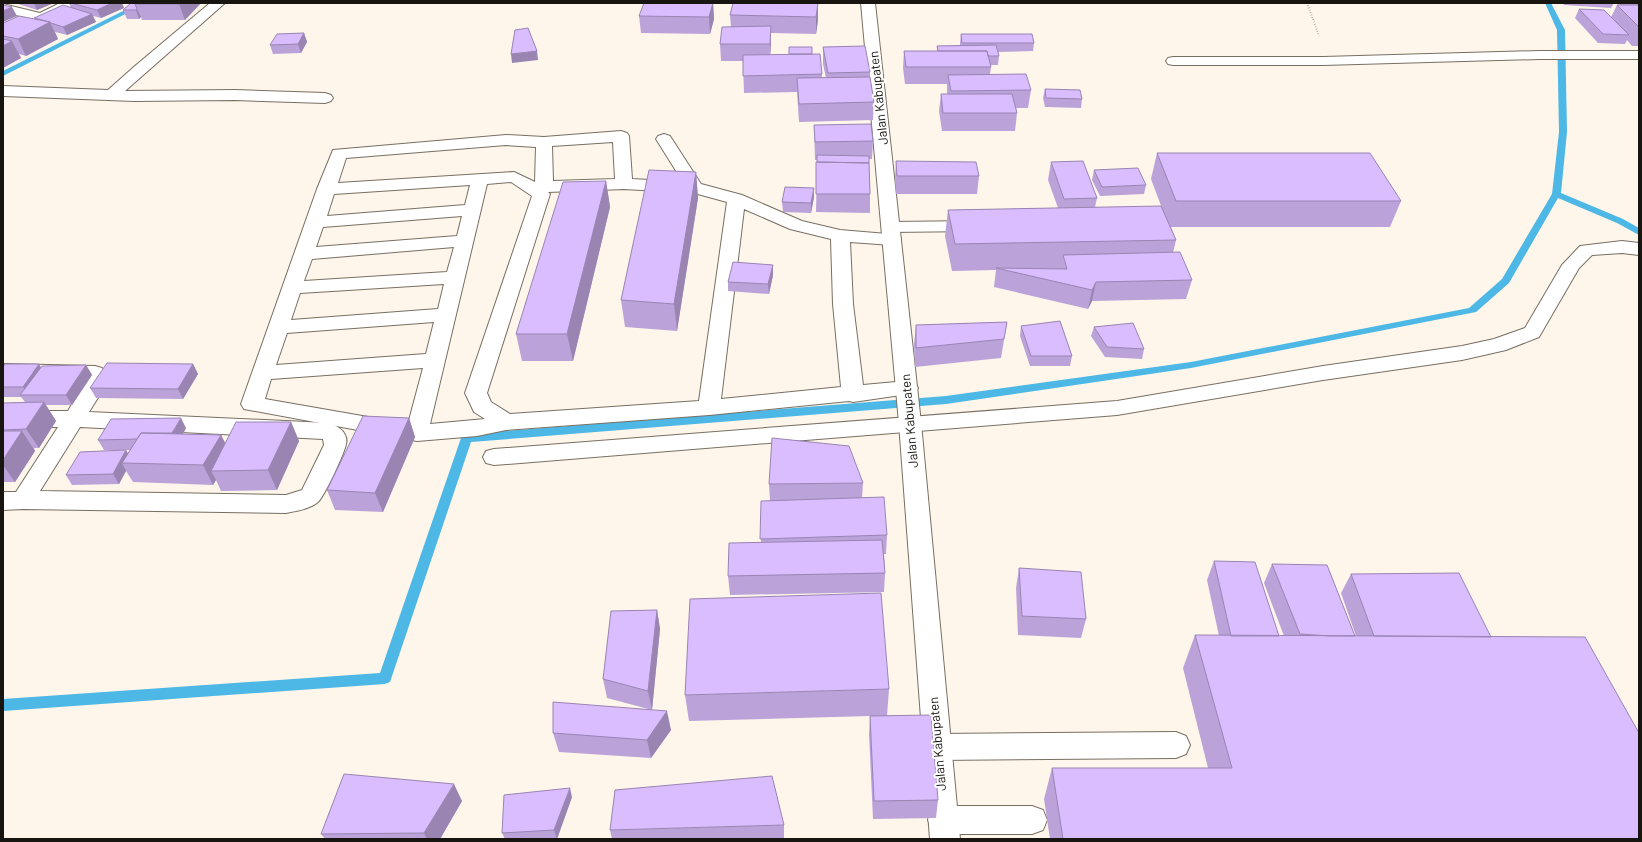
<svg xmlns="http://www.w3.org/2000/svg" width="1642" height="842" font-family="Barlow,sans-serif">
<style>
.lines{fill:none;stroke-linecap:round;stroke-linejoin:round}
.stream{fill:#4db7e5;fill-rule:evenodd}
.service-casing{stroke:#786f63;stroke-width:2}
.minor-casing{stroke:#786f63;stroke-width:2}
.secondary-casing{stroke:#786f63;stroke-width:2}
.path{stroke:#88837b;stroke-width:2;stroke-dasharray:0.5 2;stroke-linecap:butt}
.service{fill:#fff;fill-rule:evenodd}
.minor{fill:#fff;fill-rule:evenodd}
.secondary{fill:#fff;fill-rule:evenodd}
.wall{fill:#bba3da}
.shaded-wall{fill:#9984b2}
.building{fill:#dabdfe;stroke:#9984b2}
.labels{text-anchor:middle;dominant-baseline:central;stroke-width:4;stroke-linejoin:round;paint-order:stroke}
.street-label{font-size:13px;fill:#181510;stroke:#fff}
</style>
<rect width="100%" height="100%" fill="#fef6eb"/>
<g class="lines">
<path class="stream" d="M139,3H147L3,76V71Z
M1545,3H1551L1565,30L1567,132L1561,193L1623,219L1639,228V235L1617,223L1558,198L1509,283L1476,312L1191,368L946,404L471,442L390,682L385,684L3,711V699L380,673L461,438L463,435L467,434L946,396L1191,362L1469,308L1502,279L1552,194L1559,132L1557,30Z"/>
<g class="service-casing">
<path id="service" d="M621,131L627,133L629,136L632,179L683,182L656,139L658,136L664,134L670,136L701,184L742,195L802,221L840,230L899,235L901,239L899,243L892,245L850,242L853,304L863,385L907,381L915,383L918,388L915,393L853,402L849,401L709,415L506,430L477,436L417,441L244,409L241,404L317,189L333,150L506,135L544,137ZM613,142L615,179L553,181L552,146ZM506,145L536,147L535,182L514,172L338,183L346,158ZM511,182L532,196L465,393L474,412L485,419L430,424L487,184ZM470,185L465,205L327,216L334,194ZM624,189L694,193L727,202L699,401L510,414L491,402L487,393L550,194L548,192ZM744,209L790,229L831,239L833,304L841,387L721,399ZM462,216L457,236L316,247L323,227ZM454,247L447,272L304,281L312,259ZM444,284L438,309L291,320L300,293ZM434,322L426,354L276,365L287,333ZM423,368L408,424L265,399L271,379Z
M976,221L982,222L985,226L982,230L976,231L891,232L885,231L882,227L885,223L891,222Z
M1176,732L1186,736L1190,745L1186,754L1176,758L937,760L927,756L923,747L927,738L937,734Z
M943,806H1032L1043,810L1047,820L1043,830L1032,834H943L932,830L928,820L932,810Z"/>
</g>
<g class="minor-casing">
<path id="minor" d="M60,3H78L76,6L3,40V30L28,18L3,12V4L40,13Z
M210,3H225L125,91L235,90L325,93L331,95L333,98L331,101L325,103L235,100L134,101L3,96V86L108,90L135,66Z
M1539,51H1639V59H1539L1323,65H1173L1168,64L1166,61L1168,58L1173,57H1323Z
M1622,241L1639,243V255L1622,253L1592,255L1579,268L1539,337L1506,350L1462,360L1323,380L1117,415L494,465L486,463L483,457L486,451L494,449L1117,401L1323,366L1462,346L1494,339L1525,328L1562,265L1580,246Z
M3,364L95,366L102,368L109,377L106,385L89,412L328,423C335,425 342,428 345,435C346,437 347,441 346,444C345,452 324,497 318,502C310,509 296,511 286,513L23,509L3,510V492H16L58,427H3V411H68L86,380L3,378ZM80,427L323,439L324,445L302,490L286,495L40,491Z"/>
</g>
<g class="secondary-casing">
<path id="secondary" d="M861,3H875L921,423L960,839H930L899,423Z"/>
</g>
<path class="path" d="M1307,3L1319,36"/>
<use href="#service" class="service"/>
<use href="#minor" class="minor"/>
<use href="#secondary" class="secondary"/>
</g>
<path class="wall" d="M15,3H54L37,10Z
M69,3H127L124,4H122L124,8L101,18L93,16L96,22L67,35L55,32L58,39L26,56L19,54L21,58L3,68V23L35,19L34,18L71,8Z
M131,3H201L185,20H142L141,17L139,19H127L123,10Z
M713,3L714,19L710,34L641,33L639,16Z
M732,3H856V4H818V20L816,34L771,33L770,55L812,54L822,74V78H826L823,64V47L870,72V77L874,102L873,120L799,122L797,92L744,93L743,61H721L720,44L731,27L730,15L733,4H732Z
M1563,3H1614L1611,8L1564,5Z
M1617,3H1639V46H1632L1627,40L1625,44L1598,43L1575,18L1579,9L1611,17L1617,5H1619Z
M304,33L307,42L301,53L273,54L270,45Z
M961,34L1034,43L1033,51L998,52L999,56L998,65H990L991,67L990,74L1031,90L1028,108H1016L1017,113L1015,131H942L939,111L941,94H947V84H905L903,68L904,51H937V46L960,45V43Z
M1045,89L1082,99L1081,108L1045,107L1043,98Z
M814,125L873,141L872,159H869L870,194V213L816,212L817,160H815Z
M1157,153L1401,201L1390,227H1171L1176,240L1173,253L1192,280L1186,299L1092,301L1088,309L994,287L996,270L952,271L945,236L948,210L1058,208L1048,180L1051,162L1097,198L1095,207L1163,211L1151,179Z
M896,161L979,176L977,194H896L895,179Z
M1094,170L1146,185L1144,194L1100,196L1092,180Z
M696,172L698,198L677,331L625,327L621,300Z
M606,181L610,207L573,361H522L516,334Z
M814,197L811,213L783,212L782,202Z
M773,275L769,294L728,291V282Z
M1007,322L1001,358L915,367L914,344L916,325Z
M1021,326L1072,356L1070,366H1030L1020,336Z
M1094,327L1144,349L1142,359L1105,357L1091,336Z
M193,364L198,374L183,399L96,398L90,388Z
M86,365L92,375L72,405H46L56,421L39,448H34L35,451L15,482H3V403L25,402L21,397H3V367H41Z
M409,418L415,437L383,512L335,510L327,490Z
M291,422L299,441L277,490L221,491L216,480L213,485L133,482L126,471L119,484L72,485L66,475L128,453L130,450H104L98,440L186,428L183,434L221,435L225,444Z
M863,483L862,498L887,535L886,554H884L885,573L884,592L730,595L728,576L761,542V501H770L769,484Z
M1214,561L1279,636H1284L1264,583L1272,564L1355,636H1356L1341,593L1351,574L1491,637L1639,839H1050L1044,799L1052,768H1208L1183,668L1195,635L1219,636L1207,580Z
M1019,568L1086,619L1081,638L1018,635L1016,588Z
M657,610L660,629L652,710L671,730L651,758L559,752L553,733L652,710L607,698L603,679Z
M889,689L887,716L938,800L936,818L873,819L869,734L870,716L689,721L685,695Z
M572,797L557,839H505L502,833Z
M462,801L440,839H325L321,834Z
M784,825V839H612L610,830Z"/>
<path class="shaded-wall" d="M34,3H54L37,10Z
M112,3H122L124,8L101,18L97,10Z
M180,3H201L185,20L179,4Z
M713,3L714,19L710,34L709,17Z
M818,3V20L816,34V17Z
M12,7L17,16L3,22V11Z
M137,9L141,17L139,19L136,10Z
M92,14L96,22L67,35L63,27Z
M50,22L58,39L26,56L18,39Z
M771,26V43L770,61V44Z
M304,33L307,42L301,53L298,44Z
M12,41L21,58L3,68V46Z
M537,51L538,60L512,63L511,54Z
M696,172L698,198L677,331L674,304Z
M606,181L610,207L573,361L567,334Z
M814,188V197L811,213V203Z
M773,265V275L769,294L768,284Z
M1096,282L1092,301L1088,309L1092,290Z
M39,364L45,374L29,395L23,387Z
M193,364L198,374L183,399L178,389Z
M86,365L92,375L72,405L66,395Z
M44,402L56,421L39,448L26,429Z
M181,418L186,428L175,449L169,439Z
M409,418L415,437L383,512L375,493Z
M291,422L299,441L277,490L268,470Z
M22,431L35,451L15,482L3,465V460Z
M221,435L231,454L211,471L216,480L213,485L203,465Z
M126,450L132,460L122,463L126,471L119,484L113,474Z
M657,610L660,629L652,710L648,691Z
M667,711L671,730L651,758L647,740Z
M454,784L462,801L440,839H427L424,833Z
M570,788L572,797L557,839L554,830Z"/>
<path class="building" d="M71,3H112L97,10Z
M131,3H136L135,4L137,9L136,10H123Z
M136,3H180L179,4H135Z
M644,3H713L709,17L639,16Z
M733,3H818L816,17L730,15Z
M3,5L12,7L3,11Z
M63,5L92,14L63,27L51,23L50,22L34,18Z
M1617,5H1639V27Z
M1579,9L1604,10L1629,35L1603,34Z
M19,16L50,22L18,39L3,36V23Z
M771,26L770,44H720L722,27Z
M528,28L537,51L511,54L515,30Z
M304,33L298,44L270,45L277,34Z
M961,34H1032L1034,43H962Z
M3,39L12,41L3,46Z
M996,45L999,56H988L987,51H938L937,46Z
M865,46L870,72L828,73L823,47Z
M789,47H812V54H789Z
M904,51H987L991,67H906Z
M820,54L822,74L743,76V55Z
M1026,74L1031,90L951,91L948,75Z
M870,77L874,102L799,104L797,78Z
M1045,89L1080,90L1082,99L1046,98Z
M941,94H1012L1017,113H943Z
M871,124L873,141L815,142L814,125Z
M1157,153H1370L1401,201H1176Z
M817,155L869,156V163L817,162Z
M896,161L976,162L979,176H897Z
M1083,161L1097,198L1064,199L1051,162Z
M816,162L869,163L870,194H816Z
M1138,168L1146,185L1102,187L1094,170Z
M649,170L696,172L674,304L621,300Z
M606,181L567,334H516L563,182Z
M785,187L814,188L811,203L782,202Z
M1161,206L1176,240L955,244L948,210Z
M1180,252L1192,280L1096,282L1092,290L996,268L1067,269L1063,255Z
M733,262L773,265L768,284L728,282Z
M1060,321L1072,356H1031L1021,326Z
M1007,322L1004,339L916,348V325Z
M1133,323L1144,349L1107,347L1094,327Z
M107,363L193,364L178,389L90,388Z
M5,364H39L23,387H3V367Z
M86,365L66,395H20L42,366Z
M44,402L26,429L3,430V403Z
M363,416L409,418L375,493L327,490Z
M181,418L172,433H141L137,439L98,440L111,419Z
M236,422H291L268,470L211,471Z
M3,431H22L3,460Z
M141,433L221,435L203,465L122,463Z
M772,438L849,446L863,483L769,484Z
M126,450L113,474L66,475L80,452Z
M884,497L887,535L760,539L761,501Z
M882,540L885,573L728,576L729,543Z
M1214,561L1255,562L1279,636H1231Z
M1272,564L1327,565L1355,636H1330L1300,634Z
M1019,568L1081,572L1086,619L1022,616Z
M1459,573L1491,637L1374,636L1351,574Z
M881,593L889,689L685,695L690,599Z
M657,610L648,691L603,679L611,611Z
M1195,635L1585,637L1639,733V839H1063L1052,768H1232Z
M553,702L667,711L647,740L553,733Z
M931,715L938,800L874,801L870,716Z
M344,774L454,784L424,833L321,834Z
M772,776L784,825L610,830L615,790Z
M570,788L554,830L502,833L504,795Z"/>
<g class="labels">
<g class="street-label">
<text transform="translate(878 98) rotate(-96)">Jalan Kabupaten</text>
<text transform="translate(909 421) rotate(-95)">Jalan Kabupaten</text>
<text transform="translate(937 744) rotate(-95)">Jalan Kabupaten</text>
</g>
</g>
<rect width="1642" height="842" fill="none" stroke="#181510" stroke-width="8"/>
</svg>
